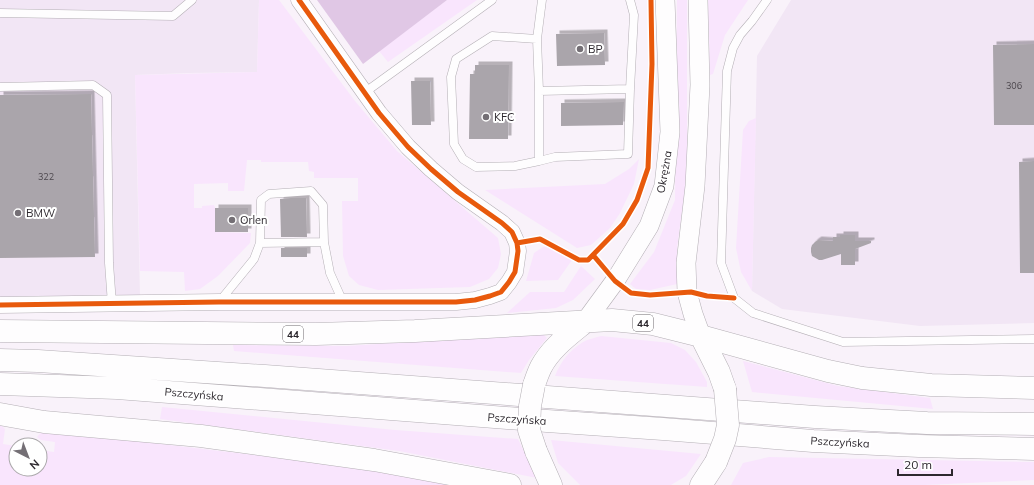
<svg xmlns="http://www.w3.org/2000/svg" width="1034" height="485" font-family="Mulish,sans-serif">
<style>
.built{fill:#f2e6f5}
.green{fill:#f9e5fd}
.forest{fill:#e0c7e5}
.building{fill:#aaa5ab;filter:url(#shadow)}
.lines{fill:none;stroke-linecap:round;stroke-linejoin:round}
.service-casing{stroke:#b4afb5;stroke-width:9}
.minor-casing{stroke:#b4afb5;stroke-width:17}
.tertiary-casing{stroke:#b4afb5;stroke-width:20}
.secondary-casing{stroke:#b4afb5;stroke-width:23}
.primary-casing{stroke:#b4afb5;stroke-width:23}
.service{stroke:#fefdfe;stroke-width:8}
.minor{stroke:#fefdfe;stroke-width:16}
.tertiary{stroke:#fefdfe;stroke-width:19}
.secondary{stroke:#fefdfe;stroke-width:22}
.primary{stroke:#fefdfe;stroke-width:22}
.primary-bridge-casing{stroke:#b4afb5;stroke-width:23;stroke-linecap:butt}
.primary-bridge{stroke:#fefdfe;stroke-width:22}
.cycleway-casing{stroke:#fff;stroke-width:8}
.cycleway{stroke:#e8590c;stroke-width:5}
.poi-dot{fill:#746f75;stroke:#fff;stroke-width:1.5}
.labels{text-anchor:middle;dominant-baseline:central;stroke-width:4;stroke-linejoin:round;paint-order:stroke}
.number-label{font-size:9px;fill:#4c474d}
.shield{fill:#fff;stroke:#6c686d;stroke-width:1}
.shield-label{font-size:10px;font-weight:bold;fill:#2d282e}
.poi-label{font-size:11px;fill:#2d282e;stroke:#fff;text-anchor:start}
.street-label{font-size:11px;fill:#2d282e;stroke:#fff}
</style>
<defs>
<filter id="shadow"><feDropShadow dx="3.5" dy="-3.5" stdDeviation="0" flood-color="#0004"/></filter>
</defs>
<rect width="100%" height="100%" fill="#f9f2fa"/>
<path class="built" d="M0,0H259L257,72L188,73L135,75L140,296L0,299Z
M791,0H1034V323L920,326L782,309L752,291L757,56Z"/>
<path class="green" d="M259,0H279L355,101L397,151L498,238L501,254L498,268L489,279L470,287L378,290L359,285L349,276L343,256L342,201H358V178H314V172L309,171L308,162H261V160H247L244,191H228V183L194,184V208H202V206L214,205L215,208V232L251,233L250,243L218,276L200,289L185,291L184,272L140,271L135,75L257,72Z
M447,0H477L388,62L379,51Z
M677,0H687V149L686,182L677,248V284L650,290L636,289L630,284L654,252L675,200Z
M708,0H748L725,35L713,74L710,75Z
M756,118L752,291L741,272L736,248L743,130L749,121Z
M639,159L634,184L620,213L610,228L591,245L577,248L485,190L605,184L629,169Z
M549,246L572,260L558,280L526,281L534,253L543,247Z
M581,266L595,279L573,300L556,308L507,313L530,292H564Z
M543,334L547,338L529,360L521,373L234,351L233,345L346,346Z
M601,336L671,343L685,350L696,362L707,382V387L555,376C561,361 569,351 583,342C588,339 595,338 601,336Z
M743,361L838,386L930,398L933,409L752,392Z
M162,407L395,430L518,439L537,478L399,451L160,419Z
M0,424L5,429L3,444L16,446V469H40V450L54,452L55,442L41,440L37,437L46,427L101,437L262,456L334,465L368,470L449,485H0Z
M551,440L701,454L686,476L671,485H580L558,463Z
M769,457L1034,462V480L925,485H731L743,463Z"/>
<path class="forest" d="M317,0H447L363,64Z"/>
<path class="building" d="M604,33L605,65L557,66L556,34Z
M1034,44V125H994L993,45Z
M475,65H509L508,139H469L470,74H475Z
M411,81H430L431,125H412Z
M91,94L95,257L0,258V95Z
M624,102L623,125L561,126V103Z
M1034,161V273H1020L1019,162Z
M291,198H306L307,237H281L280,199Z
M215,208H248V232H215Z
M840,235H855V241H871V243L855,249V265H841V254L822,260H819L812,256L811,252V248L812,245L815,242L818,240L833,241V237H840Z
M281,248H307V257H281Z"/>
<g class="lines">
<g class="service-casing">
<path id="service" d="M542,0L537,39L539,91V161L555,157L628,154L630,89L634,15L630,0
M767,0L752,21L740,35L733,48L727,71L721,263L734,298L753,313L843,342L1034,339
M0,13L173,16L192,0
M537,39L492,36L456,59L451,77L454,144L463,159L476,167L515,166L539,161
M0,87L93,85L107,95L109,263L112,304
M539,91L630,89
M364,93L492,0
M260,243L324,242
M219,302L254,259L260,243L261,200L269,194L311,191L323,205L324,242L330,273L343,302"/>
</g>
<g class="minor-casing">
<path id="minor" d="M0,305L219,302H456L475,300L490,296L501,292L509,282L515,272L518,251L517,243L512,232L502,223L458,192L431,169L408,147L379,113L299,0"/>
</g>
<g class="tertiary-casing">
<path id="tertiary" d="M698,0L700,85L695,186L686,263L687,292L693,314L701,336
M585,322L615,281L649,226L664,186L670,132L665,0"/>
</g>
<g class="secondary-casing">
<path id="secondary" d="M701,336L828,371L862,378L931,385L1034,388
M0,360L38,361L265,376L815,417L927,423L1034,424
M0,384L117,388L547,421L663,429L813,441L919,446L1034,449"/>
</g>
<g class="primary-casing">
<path id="primary" d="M0,331L316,334L415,331L612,320L653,324L701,336L719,372L725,389
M534,385C536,379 538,373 541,367C551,348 568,336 585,322
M0,414L44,422L201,436L374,460L510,485
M536,451L551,485
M701,485L716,462"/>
</g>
<use href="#service" class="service"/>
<use href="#minor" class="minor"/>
<use href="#tertiary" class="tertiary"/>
<use href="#secondary" class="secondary"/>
<use href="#primary" class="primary"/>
<g class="primary-bridge-casing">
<path id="primary-bridge" d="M534,385L530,406L529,430L536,451
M716,462L725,439L728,425L725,389"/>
</g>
<use href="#primary-bridge" class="primary-bridge"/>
<g class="cycleway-casing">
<path id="cycleway" d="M517,243L540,239L579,260H588L623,224L637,200L648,168L652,64L651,0
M593,255L615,281L631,293L650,295L691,292L707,296L734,298
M0,305L219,302H456L475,300L490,296L501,292L509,282L515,272L518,251L517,243L512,232L502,223L458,192L431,169L408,147L379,113L299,0"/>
</g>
<use href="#cycleway" class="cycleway"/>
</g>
<g class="poi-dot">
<circle cx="580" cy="49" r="4"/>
<circle cx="486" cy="117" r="4"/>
<circle cx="18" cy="213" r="4"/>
<circle cx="232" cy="220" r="4"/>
</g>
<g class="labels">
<g class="number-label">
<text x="1014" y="85">306</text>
<text x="46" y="176">322</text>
</g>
<g class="shield">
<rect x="633" y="315" width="20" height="16" rx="3"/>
<rect x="283" y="326" width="20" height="16" rx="3"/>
</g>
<g class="shield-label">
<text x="643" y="323">44</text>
<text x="293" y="334">44</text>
</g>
<g class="poi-label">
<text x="588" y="49">BP</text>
<text x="494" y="117">KFC</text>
<text x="26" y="213">BMW</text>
<text x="240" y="220">Orlen</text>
</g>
<g class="street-label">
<text transform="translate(664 172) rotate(-80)">Okrężna</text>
<text transform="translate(194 394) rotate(5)">Pszczyńska</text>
<text transform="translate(517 419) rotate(4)">Pszczyńska</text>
<text transform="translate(840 442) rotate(3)">Pszczyńska</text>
</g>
</g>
<g transform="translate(28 457) rotate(138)"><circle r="19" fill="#ffffff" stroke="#aba9ab"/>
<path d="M0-3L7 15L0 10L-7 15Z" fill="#746f75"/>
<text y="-6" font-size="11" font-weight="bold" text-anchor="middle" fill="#2d282e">N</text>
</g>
<path d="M898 469v6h54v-6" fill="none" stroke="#2d282e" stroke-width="2"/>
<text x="904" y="469" font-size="12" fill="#2d282e" stroke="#ffffff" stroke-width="3" paint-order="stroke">20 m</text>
</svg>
